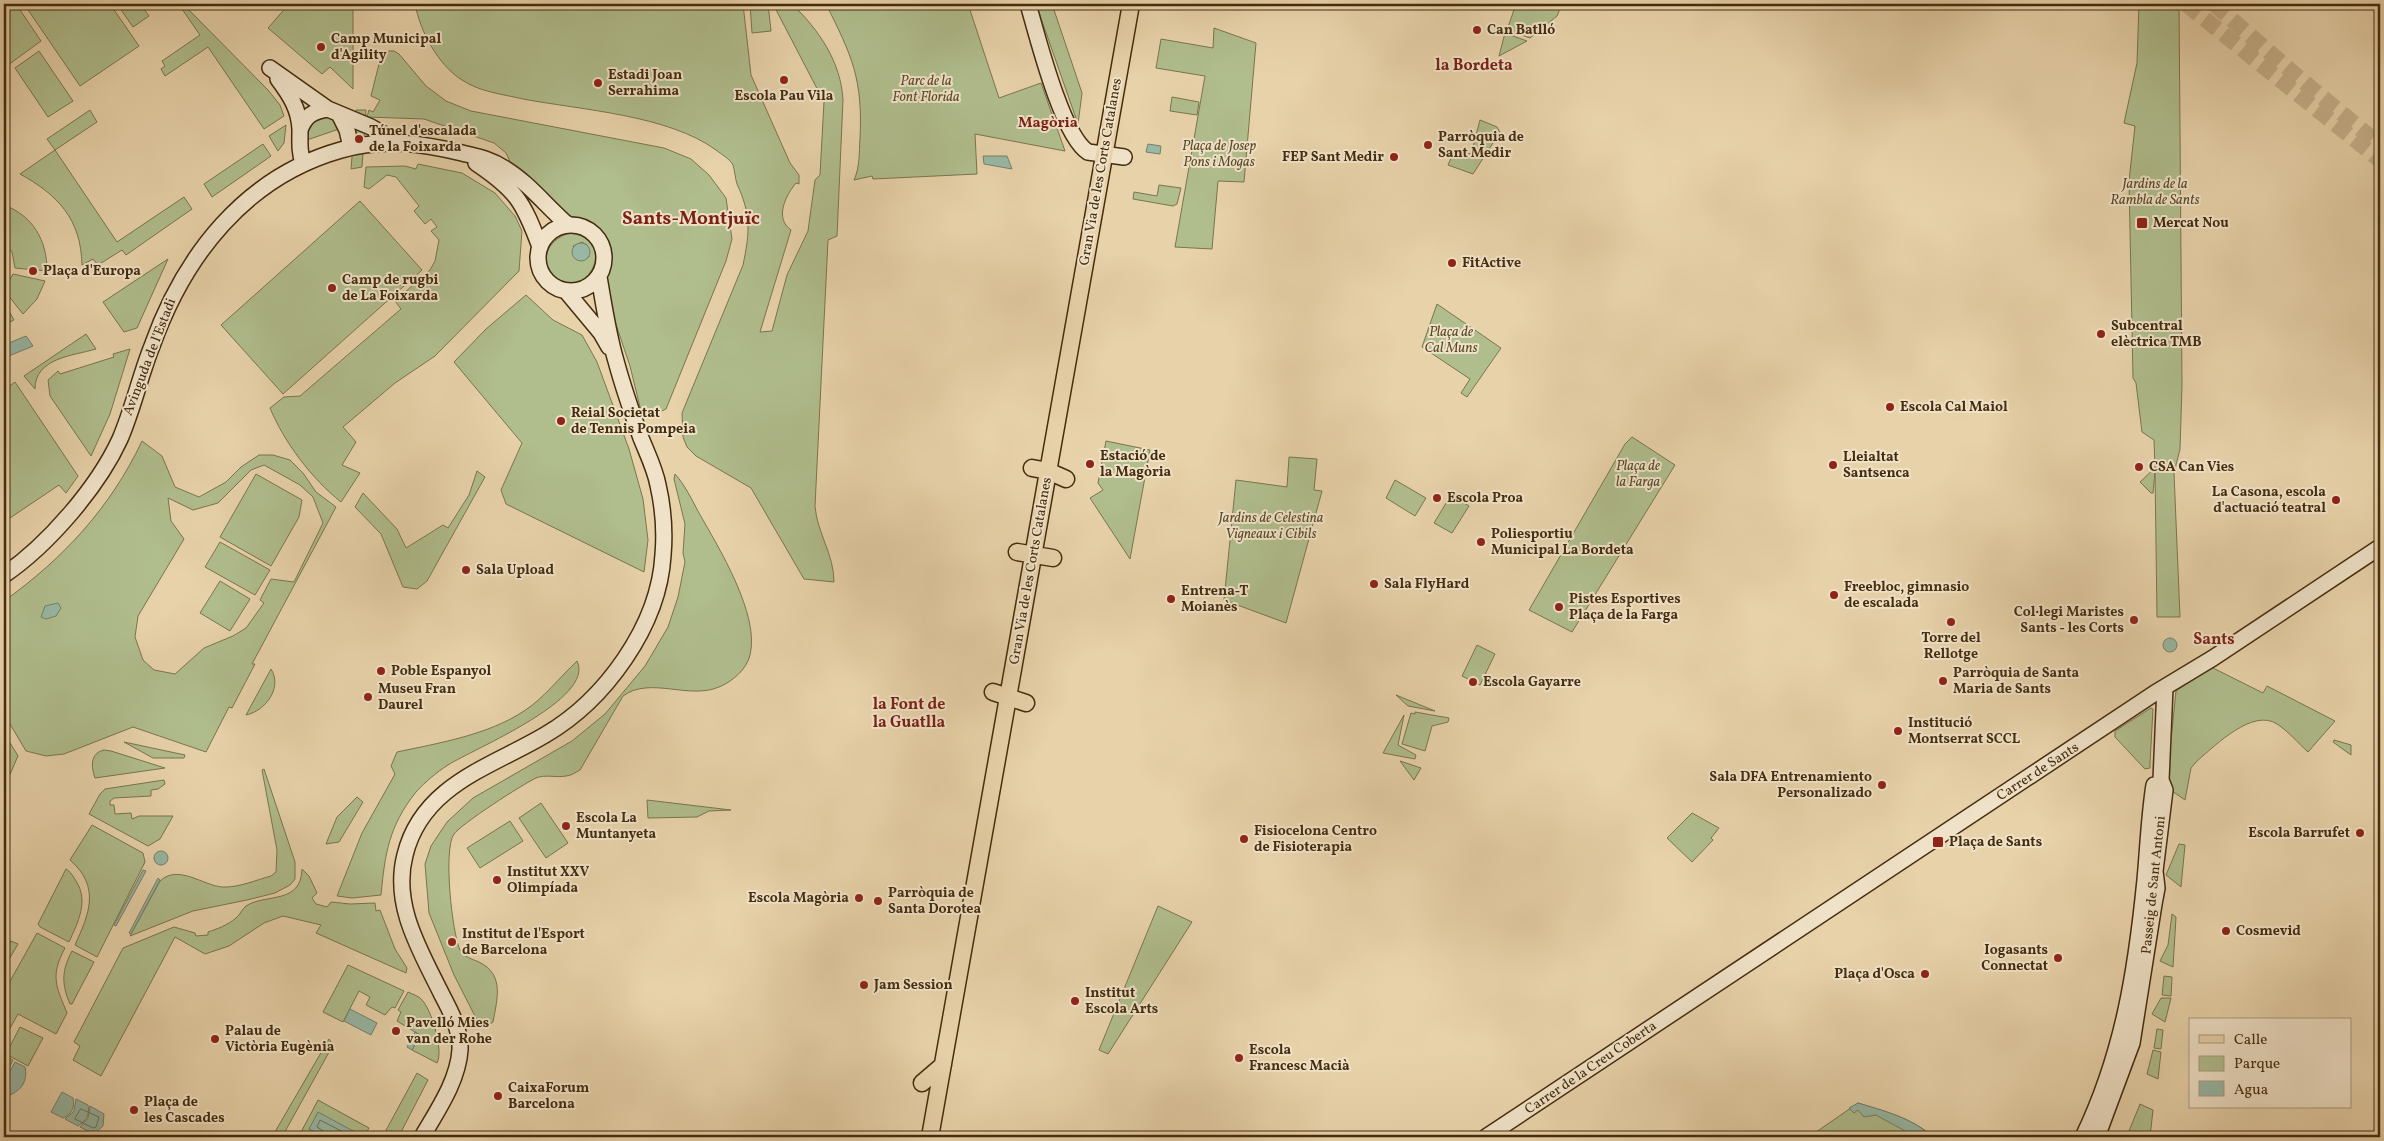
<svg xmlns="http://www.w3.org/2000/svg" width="2384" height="1141" font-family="Vollkorn,serif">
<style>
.green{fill:#b0bd8d;stroke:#7a754e;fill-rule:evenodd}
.water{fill:#98b8a5;stroke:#768069}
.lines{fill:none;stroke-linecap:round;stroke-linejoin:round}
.shore{stroke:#6e725a;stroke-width:1}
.primary-tunnel{stroke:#c7b18b;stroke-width:16;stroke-dasharray:16 8;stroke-linecap:butt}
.secondary-casing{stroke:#442d0e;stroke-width:18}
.primary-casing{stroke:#442d0e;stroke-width:19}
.secondary{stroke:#f0e2c8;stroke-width:15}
.primary{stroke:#e8d2aa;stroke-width:16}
.poi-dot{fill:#8f2418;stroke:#f0e2c8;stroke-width:2}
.labels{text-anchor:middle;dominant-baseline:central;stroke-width:4;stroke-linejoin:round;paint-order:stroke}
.poi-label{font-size:14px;font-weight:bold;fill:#442d0e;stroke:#f0e2c8;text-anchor:start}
.park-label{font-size:14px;font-style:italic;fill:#5a4a27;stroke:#f0e2c8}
.street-label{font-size:14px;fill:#442d0e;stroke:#f0e2c8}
.neighbourhood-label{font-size:15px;font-weight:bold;fill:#7a1f14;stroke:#f0e2c8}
.quarter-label{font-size:16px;font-weight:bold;fill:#7a1f14;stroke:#f0e2c8}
.district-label{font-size:19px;font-weight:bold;fill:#7a1f14;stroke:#f0e2c8}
</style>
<rect width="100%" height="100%" fill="#e8d2aa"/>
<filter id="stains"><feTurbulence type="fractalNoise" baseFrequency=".004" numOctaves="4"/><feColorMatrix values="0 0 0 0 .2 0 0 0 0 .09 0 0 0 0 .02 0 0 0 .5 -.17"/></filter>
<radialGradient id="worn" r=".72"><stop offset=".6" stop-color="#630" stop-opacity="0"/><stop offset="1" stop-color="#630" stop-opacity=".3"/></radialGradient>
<path class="green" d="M4,4H16L41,41L4,68Z
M24,4H110L139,46L80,86Z
M117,4H140L149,16L133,27Z
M289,4H353V89L330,67L322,74L268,28Z
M415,4H743L751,75L790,163L799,175V184L796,183C786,195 774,218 791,230L760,332L772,331L787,275L808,231L815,180L820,175L824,102L773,4H792C819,30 841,62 843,100L837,236L828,240L815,506C817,533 834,554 834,582L804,579L751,488L696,456L687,447L683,437L682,413L743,265C750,232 751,214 737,184C735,178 735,171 733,165C730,159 721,154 716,150C668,115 582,110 523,99C502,94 480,92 462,80C438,65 420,31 415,4Z
M750,4H768L771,31L752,33Z
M826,4H968L999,98L1041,83L1065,151L975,134L977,174L873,179L872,176L854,180C860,167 859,153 860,139C863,79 852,56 826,4Z
M1036,4H1052L1082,93L1078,124Z
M1516,4H1562L1557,16L1530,38L1507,30Z
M2139,4H2179L2182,386L2180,449L2174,473L2180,617H2157L2155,471L2153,493H2151L2140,482L2155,468L2154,440L2142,432L2136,383L2133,378L2129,181L2135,126L2124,123L2137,63Z
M186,7L268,90L280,105L284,116L264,129L208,47L165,76L161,69L165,66L162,61L200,35L182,9Z
M1214,28L1256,43L1244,182L1218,181L1212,249L1175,247L1205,76L1156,68L1161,39L1213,48Z
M1505,33L1527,41L1499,56Z
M39,51L73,101L48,117L15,68Z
M388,51H394L399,54L426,86L446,101L471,111L664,148L691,159L709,175L726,198L732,239L726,261L666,409L653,415L646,414L640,407L630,366L607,298L606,282L612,254L610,245L597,227L587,220L566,215L513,168L506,153L494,143L424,119L367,117L369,110L373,112L380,100L371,96L380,60Z
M1172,97L1199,102L1197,115L1170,111Z
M90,110L97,122L55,150L117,242L184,197L192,209L126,255L122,250L98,265L93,259L82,265C81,219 58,195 20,174L55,150L47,139Z
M356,110H366L362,167L351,169Z
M326,115L334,118L342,128L304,141L309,121Z
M1480,120L1497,127L1500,132L1473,174L1448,165L1455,149L1471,154Z
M286,125L284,143L278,151L269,136Z
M263,144L271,156L212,197L204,184Z
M418,164L462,173L495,193L515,216L522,231L519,271L435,356L395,383L343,427L356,442L342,465L360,473L341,502C312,479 284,442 270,408L284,397L300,396L401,309L395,301L430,270L435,261L439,240L431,231L437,227L431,219L425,224L414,211L419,206L396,177L387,175L369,189L364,187L366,167L405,166L416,169Z
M1159,185L1181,188L1177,204L1173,206L1133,199L1134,192L1157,196Z
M360,201L422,270L283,394L221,325Z
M4,205C33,216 47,240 47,271L15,268L12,252L4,241Z
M570,233C624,239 581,310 552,274C538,257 551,238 570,233ZM582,242L587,245L589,257L582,261L573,246Z
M168,259L137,328L124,332L103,302Z
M13,274L45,281L37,299L23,314L4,290Z
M526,295L553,320L582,335L597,362L629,449L643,499L648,540L644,572L506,504L501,490L522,443L454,362L486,329Z
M4,302L14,320L4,325Z
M1437,304L1501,348L1467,397L1461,393L1470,379L1422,347Z
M86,334L96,349C72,356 35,358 35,389L24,376Z
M130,349L110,414L91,456L50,396L48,380L58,371L60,374L114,357L113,354Z
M15,382L78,476L66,493L59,485L4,522V390Z
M1632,437L1675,465L1572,632L1529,610L1625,444Z
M142,441L162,456L175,487L199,497L226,482L241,467L259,455H273L290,460L303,473L316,492L336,507L252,664H255L232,708L229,707L206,752L133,727L64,754L46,756L26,751L4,714V601C63,559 111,507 142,441ZM264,465L300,485L313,497L323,523L294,582L271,579L260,600L264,603L246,628L233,636L204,648L175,674L154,670L143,660L135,637L138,616L184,539L171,521L168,498L193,510L218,503L251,470Z
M1106,441L1150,450L1130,559L1090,498L1103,490L1098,483Z
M1289,457L1317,459L1314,490L1322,491L1286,623L1224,600L1236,480L1287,487Z
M477,471L485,477L427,581L417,589L403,587L381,534L355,507L363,493L397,529L406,548L443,525L448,528L469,495Z
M256,474L302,500L299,517L271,566L220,537Z
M675,474C685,485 692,500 699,513C719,548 760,615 750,655C747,669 732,682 719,687C689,700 650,676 623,696L580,770C576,772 571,776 566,776C557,778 545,774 536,778C523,784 461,824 454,834C443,849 452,933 460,950C464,957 472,959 479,962C505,975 497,999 493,1022L490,1024L478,1022L454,975L429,913L425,864L431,846L447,822L473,798L572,741L605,714L645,666L668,627L678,597L685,562L683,553L685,524L674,479Z
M1395,480L1426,498L1415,516L1386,498Z
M1451,495L1469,506L1452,533L1434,523Z
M220,542L270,570L255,595L205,567Z
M220,581L250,599L230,631L200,613Z
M1477,645L1495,654L1480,685L1462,676Z
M577,661C596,699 473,749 448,765C437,772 425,782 416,792C389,826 385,853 381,895L352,898L337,896L362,833L395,774L391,766L397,752C439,743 488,735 524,711C543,699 560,677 577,661Z
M2211,667L2263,693L2267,686L2335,721L2308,752C2298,743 2288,731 2277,724C2253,708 2216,745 2198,760L2191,768L2185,800L2172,791L2167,779L2176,691Z
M271,669C283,688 265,711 246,715Z
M1396,695L1435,711L1408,706Z
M2151,708L2153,709L2150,763V768L2145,769L2115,737V731Z
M1415,712L1449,718L1448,722L1432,726L1425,751L1402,744L1411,713L1415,714Z
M1404,715L1398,745L1416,755L1415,759L1383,753Z
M4,733L18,756L8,779H4Z
M2334,740L2351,745V755L2333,742Z
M124,742L185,755L184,758H153Z
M104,750L111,751L165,768L95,778C91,767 90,753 104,750Z
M1400,761L1421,768L1414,780Z
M264,769L295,862V879L290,885L275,893L247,900L193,911L130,936L160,881C178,864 202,885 222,887C238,888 256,880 271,876L276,872L277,850L262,770Z
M164,780L165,784L158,789L151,790V796L114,798L110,801V805H114L115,814L131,813L132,819L139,816H173L160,839L148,846L89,814L100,794L105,789Z
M357,797L363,802L339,842L326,844L337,817Z
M647,800L731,810L709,811L697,817L648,818Z
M541,803L568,843L546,858L519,818Z
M1692,813L1719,828L1711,838L1713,840L1692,862L1667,838Z
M510,821L523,841L480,868L467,848Z
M92,825L143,853L145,862L97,957L75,945C89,914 101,887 70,860Z
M2179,844L2185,845L2181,887L2166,875Z
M66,869C70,871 73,876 76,881C89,901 78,922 69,942L40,927L38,924Z
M302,869L309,876L317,893L312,898L316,904L327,907L331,902L350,904L375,903L376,911L380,910L395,949L407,968L406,973L316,933L321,925L283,916L264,923L229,946L205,954L175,937L101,1076L73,1060L80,1046L74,1042L123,948L174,927L195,933L196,936L208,935V932C217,929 228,925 236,918C240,915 242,909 246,906C266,893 301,905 302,869Z
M1158,906L1192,922L1108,1054L1099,1050Z
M2172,914L2176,917L2173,967L2160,961L2168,945Z
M37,933L65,948C50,976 56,986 67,1013L56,1034L18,1014L4,1039V992Z
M11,941L18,944L4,968V954Z
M72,951L94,962L72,1004H70C61,983 62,970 72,951Z
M348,965L404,991L395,1008L392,1007L385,1015L366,1005L370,997L359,991L343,1022L323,1012Z
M2164,976L2172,977L2171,996L2162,995Z
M408,992C412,994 419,996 422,1000C431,1009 444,1050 437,1063L412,1050L420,1035L397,1021L401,1012L398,1010Z
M2161,998H2171L2165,1022L2152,1014Z
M20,1027L43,1038L28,1066L6,1054Z
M2157,1029L2163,1030L2161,1049L2154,1048Z
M329,1039L333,1045L282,1137H272Z
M2153,1050L2161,1052L2158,1079L2147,1074Z
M417,1073L428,1080L400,1134L391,1131L384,1134Z
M318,1100L369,1128L364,1137H353L355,1133L309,1129L325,1137L299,1136Z
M1858,1103C1885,1112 1911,1117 1933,1137H1809Z
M2140,1104L2153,1110L2150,1137H2134L2129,1131Z"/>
<path class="water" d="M1148,144L1161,146L1160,154L1146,152Z
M983,156H1007L1012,169L984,164Z
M572 252a9 9 0 1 1 18 0a9 9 0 1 1-18 0Z
M26,336L33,346L4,358V345Z
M58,603L61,608L56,616L46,619L41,617L45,606Z
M2163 645a7 7 0 1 1 14 0a7 7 0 1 1-14 0Z
M154 858a7 7 0 1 1 14 0a7 7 0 1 1-14 0Z
M143,870L146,871L116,926L114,925Z
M158,878L160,880L131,934L129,933Z
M350,1009L377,1023L371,1035L344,1021Z
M415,1032L420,1035L412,1050L407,1047Z
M5,1056L13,1060L4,1078V1059Z
M15,1062L25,1067C28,1080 22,1090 10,1095L4,1091V1082Z
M62,1092L73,1098C75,1107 72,1114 63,1118L51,1112Z
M76,1099L88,1105C90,1115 86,1121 78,1126L65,1119L74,1111Z
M1858,1103C1885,1111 1912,1118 1933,1137H1916L1876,1115L1864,1117L1858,1110L1854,1113L1849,1108Z
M90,1106L104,1114L103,1126L94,1134L80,1127L88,1118Z
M318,1112L355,1132L353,1137H325L309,1129Z"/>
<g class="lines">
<path class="shore" d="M81,1109L99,1117L96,1127L93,1128L75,1119Z
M326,1137L325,1132L317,1127L320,1120L347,1134L349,1137"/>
<path class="primary-tunnel" d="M2186,4L2380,160
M2214,4L2305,83L2380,145"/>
<g class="secondary-casing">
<path id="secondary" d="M1028,4C1037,35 1062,136 1088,152L1124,157
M270,68L328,109L371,127L398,142
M278,79C290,95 299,109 300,129C300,144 299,149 303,164
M339,114L347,130L351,147
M300,130C305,116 313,111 328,109
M476,163C516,190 523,201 540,247
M538 258a33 33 0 1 1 66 0a33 33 0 1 1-66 0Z
M566,291L601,333L609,347
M4,575C48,545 98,487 120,439C133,409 140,376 152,346C184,256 245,177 341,150C383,138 421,143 462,153C478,157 490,159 504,168C529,183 546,206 568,225
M422,1137C437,1111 458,1081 460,1050C461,1030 450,1010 441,993C420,950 392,905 405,855C422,785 491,767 545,735C605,700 659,626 663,555C665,532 663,507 658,485C655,469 647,453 641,438C632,413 623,387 616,361C608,334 604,305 599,277
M1486,1137L2155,693L2213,658L2380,547
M2083,1137C2123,1054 2136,971 2145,880C2148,848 2149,817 2154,785
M2097,1137L2132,1043L2154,904L2157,888L2155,871L2165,790L2161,780L2165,687"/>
</g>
<g class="primary-casing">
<path id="primary" d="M1032,468L1048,471L1066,479
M1017,552L1053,558
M993,692L1026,703
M922,1083L943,1065
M930,1137L1131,4"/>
</g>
<use href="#secondary" class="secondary"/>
<use href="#primary" class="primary"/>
</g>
<g class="poi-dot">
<circle cx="1477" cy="30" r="5"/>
<circle cx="321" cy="47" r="5"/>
<circle cx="784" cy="80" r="5"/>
<circle cx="598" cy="83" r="5"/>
<circle cx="359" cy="139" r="5"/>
<circle cx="1428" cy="145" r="5"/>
<circle cx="1394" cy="157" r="5"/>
<rect x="2136" y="217" width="12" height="12" rx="2.5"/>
<circle cx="1452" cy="263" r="5"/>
<circle cx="33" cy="271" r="5"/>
<circle cx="332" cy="288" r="5"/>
<circle cx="2101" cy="334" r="5"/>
<circle cx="1890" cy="407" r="5"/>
<circle cx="561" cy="421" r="5"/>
<circle cx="1090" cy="464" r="5"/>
<circle cx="1833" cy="465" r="5"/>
<circle cx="2139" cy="467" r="5"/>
<circle cx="1437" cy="498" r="5"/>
<circle cx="2336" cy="500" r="5"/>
<circle cx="1481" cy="542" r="5"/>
<circle cx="466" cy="570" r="5"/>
<circle cx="1374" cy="584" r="5"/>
<circle cx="1834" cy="595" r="5"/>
<circle cx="1171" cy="599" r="5"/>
<circle cx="1559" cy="607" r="5"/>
<circle cx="2134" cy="620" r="5"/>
<circle cx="1951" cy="622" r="5"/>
<circle cx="381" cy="671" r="5"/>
<circle cx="1943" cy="681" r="5"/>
<circle cx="1473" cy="682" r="5"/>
<circle cx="368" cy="697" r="5"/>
<circle cx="1898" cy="731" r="5"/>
<circle cx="1882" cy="785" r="5"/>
<circle cx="566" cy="826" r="5"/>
<circle cx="2360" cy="833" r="5"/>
<circle cx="1244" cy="839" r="5"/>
<rect x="1932" y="836" width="12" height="12" rx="2.5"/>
<circle cx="497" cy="880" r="5"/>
<circle cx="859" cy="898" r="5"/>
<circle cx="878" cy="901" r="5"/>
<circle cx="2226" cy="931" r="5"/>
<circle cx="452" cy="942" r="5"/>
<circle cx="2058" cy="958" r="5"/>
<circle cx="1925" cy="974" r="5"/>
<circle cx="864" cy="985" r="5"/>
<circle cx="1075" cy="1001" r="5"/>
<circle cx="396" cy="1031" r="5"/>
<circle cx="215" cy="1039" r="5"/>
<circle cx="1239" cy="1058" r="5"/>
<circle cx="498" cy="1096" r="5"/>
<circle cx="134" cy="1110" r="5"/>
</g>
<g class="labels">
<g class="poi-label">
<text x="1487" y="30">Can Batlló</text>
<text x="331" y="39">Camp Municipal<tspan x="331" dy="16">d'Agility</tspan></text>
<text x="608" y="75">Estadi Joan<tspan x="608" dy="16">Serrahima</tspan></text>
<text x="784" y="96" text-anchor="middle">Escola Pau Vila</text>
<text x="369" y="131">Túnel d'escalada<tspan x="369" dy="16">de la Foixarda</tspan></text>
<text x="1438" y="137">Parròquia de<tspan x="1438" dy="16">Sant Medir</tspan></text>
<text x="1384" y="157" text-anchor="end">FEP Sant Medir</text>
<text x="2153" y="223">Mercat Nou</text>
<text x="1462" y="263">FitActive</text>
<text x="43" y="271">Plaça d'Europa</text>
<text x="342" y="280">Camp de rugbi<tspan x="342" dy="16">de La Foixarda</tspan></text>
<text x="2111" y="326">Subcentral<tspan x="2111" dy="16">elèctrica TMB</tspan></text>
<text x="1900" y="407">Escola Cal Maiol</text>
<text x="571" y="413">Reial Societat<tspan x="571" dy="16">de Tennis Pompeia</tspan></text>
<text x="1100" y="456">Estació de<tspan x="1100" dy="16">la Magòria</tspan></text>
<text x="1843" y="457">Lleialtat<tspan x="1843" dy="16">Santsenca</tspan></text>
<text x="2149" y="467">CSA Can Vies</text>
<text x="2326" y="492" text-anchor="end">La Casona, escola<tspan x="2326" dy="16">d'actuació teatral</tspan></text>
<text x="1447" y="498">Escola Proa</text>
<text x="1491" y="534">Poliesportiu<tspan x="1491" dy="16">Municipal La Bordeta</tspan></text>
<text x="476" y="570">Sala Upload</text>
<text x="1384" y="584">Sala FlyHard</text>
<text x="1844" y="587">Freebloc, gimnasio<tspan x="1844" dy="16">de escalada</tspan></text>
<text x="1181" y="591">Entrena-T<tspan x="1181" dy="16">Moianès</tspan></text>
<text x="1569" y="599">Pistes Esportives<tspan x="1569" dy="16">Plaça de la Farga</tspan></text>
<text x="2124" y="612" text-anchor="end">Col·legi Maristes<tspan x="2124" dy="16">Sants - les Corts</tspan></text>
<text x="1951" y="638" text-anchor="middle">Torre del<tspan x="1951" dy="16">Rellotge</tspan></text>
<text x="391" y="671">Poble Espanyol</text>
<text x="1953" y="673">Parròquia de Santa<tspan x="1953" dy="16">Maria de Sants</tspan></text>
<text x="1483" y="682">Escola Gayarre</text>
<text x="378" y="689">Museu Fran<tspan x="378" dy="16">Daurel</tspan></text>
<text x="1908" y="723">Institució<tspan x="1908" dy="16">Montserrat SCCL</tspan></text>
<text x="1872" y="777" text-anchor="end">Sala DFA Entrenamiento<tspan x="1872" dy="16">Personalizado</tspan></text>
<text x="576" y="818">Escola La<tspan x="576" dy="16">Muntanyeta</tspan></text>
<text x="1254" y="831">Fisiocelona Centro<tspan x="1254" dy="16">de Fisioterapia</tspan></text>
<text x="2350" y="833" text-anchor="end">Escola Barrufet</text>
<text x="1949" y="842">Plaça de Sants</text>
<text x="507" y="872">Institut XXV<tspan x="507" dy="16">Olimpíada</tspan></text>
<text x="888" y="893">Parròquia de<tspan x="888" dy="16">Santa Dorotea</tspan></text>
<text x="849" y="898" text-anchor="end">Escola Magòria</text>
<text x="2236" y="931">Cosmevid</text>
<text x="462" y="934">Institut de l'Esport<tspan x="462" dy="16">de Barcelona</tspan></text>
<text x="2048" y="950" text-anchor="end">Iogasants<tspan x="2048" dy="16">Connectat</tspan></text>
<text x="1915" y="974" text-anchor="end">Plaça d'Osca</text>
<text x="874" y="985">Jam Session</text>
<text x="1085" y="993">Institut<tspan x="1085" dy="16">Escola Arts</tspan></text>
<text x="406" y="1023">Pavelló Mies<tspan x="406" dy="16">van der Rohe</tspan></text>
<text x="225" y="1031">Palau de<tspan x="225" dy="16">Victòria Eugènia</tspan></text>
<text x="1249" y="1050">Escola<tspan x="1249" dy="16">Francesc Macià</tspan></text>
<text x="508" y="1088">CaixaForum<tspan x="508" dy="16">Barcelona</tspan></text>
<text x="144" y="1102">Plaça de<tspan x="144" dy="16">les Cascades</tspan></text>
</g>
<g class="park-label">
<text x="926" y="81">Parc de la<tspan x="926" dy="16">Font Florida</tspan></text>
<text x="1219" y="146">Plaça de Josep<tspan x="1219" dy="16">Pons i Mogas</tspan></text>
<text x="2155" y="184">Jardins de la<tspan x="2155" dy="16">Rambla de Sants</tspan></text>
<text x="1451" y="332">Plaça de<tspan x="1451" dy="16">Cal Muns</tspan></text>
<text x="1638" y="466">Plaça de<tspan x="1638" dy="16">la Farga</tspan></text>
<text x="1271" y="518">Jardins de Celestina<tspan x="1271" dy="16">Vigneaux i Cibils</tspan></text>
</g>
<g class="street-label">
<text transform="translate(1101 172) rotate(-80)">Gran Via de les Corts Catalanes</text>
<text transform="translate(150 357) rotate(-69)">Avinguda de l'Estadi</text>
<text transform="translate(1031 571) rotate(-80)">Gran Via de les Corts Catalanes</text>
<text transform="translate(2038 772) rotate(-33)">Carrer de Sants</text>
<text transform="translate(2154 885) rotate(-84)">Passeig de Sant Antoni</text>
<text transform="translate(1591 1068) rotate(-34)">Carrer de la Creu Coberta</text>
</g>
<g class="neighbourhood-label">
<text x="1048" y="123">Magòria</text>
</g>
<g class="quarter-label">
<text x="1474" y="66">la Bordeta</text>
<text x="2214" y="640">Sants</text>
<text x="909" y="705">la Font de<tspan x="909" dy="18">la Guatlla</tspan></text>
</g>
<g class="district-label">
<text x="691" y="219">Sants-Montjuïc</text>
</g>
</g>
<rect width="2384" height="1141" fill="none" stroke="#e8d2aa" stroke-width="20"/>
<rect x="5" y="5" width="2374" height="1131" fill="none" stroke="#442d0e" stroke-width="2.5"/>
<rect x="10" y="10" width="2364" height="1121" fill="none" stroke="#442d0e"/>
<rect x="2189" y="1018" width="162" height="90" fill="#f0e2c8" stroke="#ab9a7e"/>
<rect x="2199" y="1035" width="25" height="8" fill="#e8d2aa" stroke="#ab9a7e"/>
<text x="2234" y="1044" font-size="15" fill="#442d0e">Calle</text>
<rect x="2199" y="1056" width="25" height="15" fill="#b0bd8d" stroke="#ab9a7e"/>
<text x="2234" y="1068" font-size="15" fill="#442d0e">Parque</text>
<rect x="2199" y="1081" width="25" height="15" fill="#98b8a5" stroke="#ab9a7e"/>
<text x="2234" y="1094" font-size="15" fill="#442d0e">Agua</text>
<rect width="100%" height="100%" filter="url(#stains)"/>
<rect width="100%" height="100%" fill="url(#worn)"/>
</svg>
